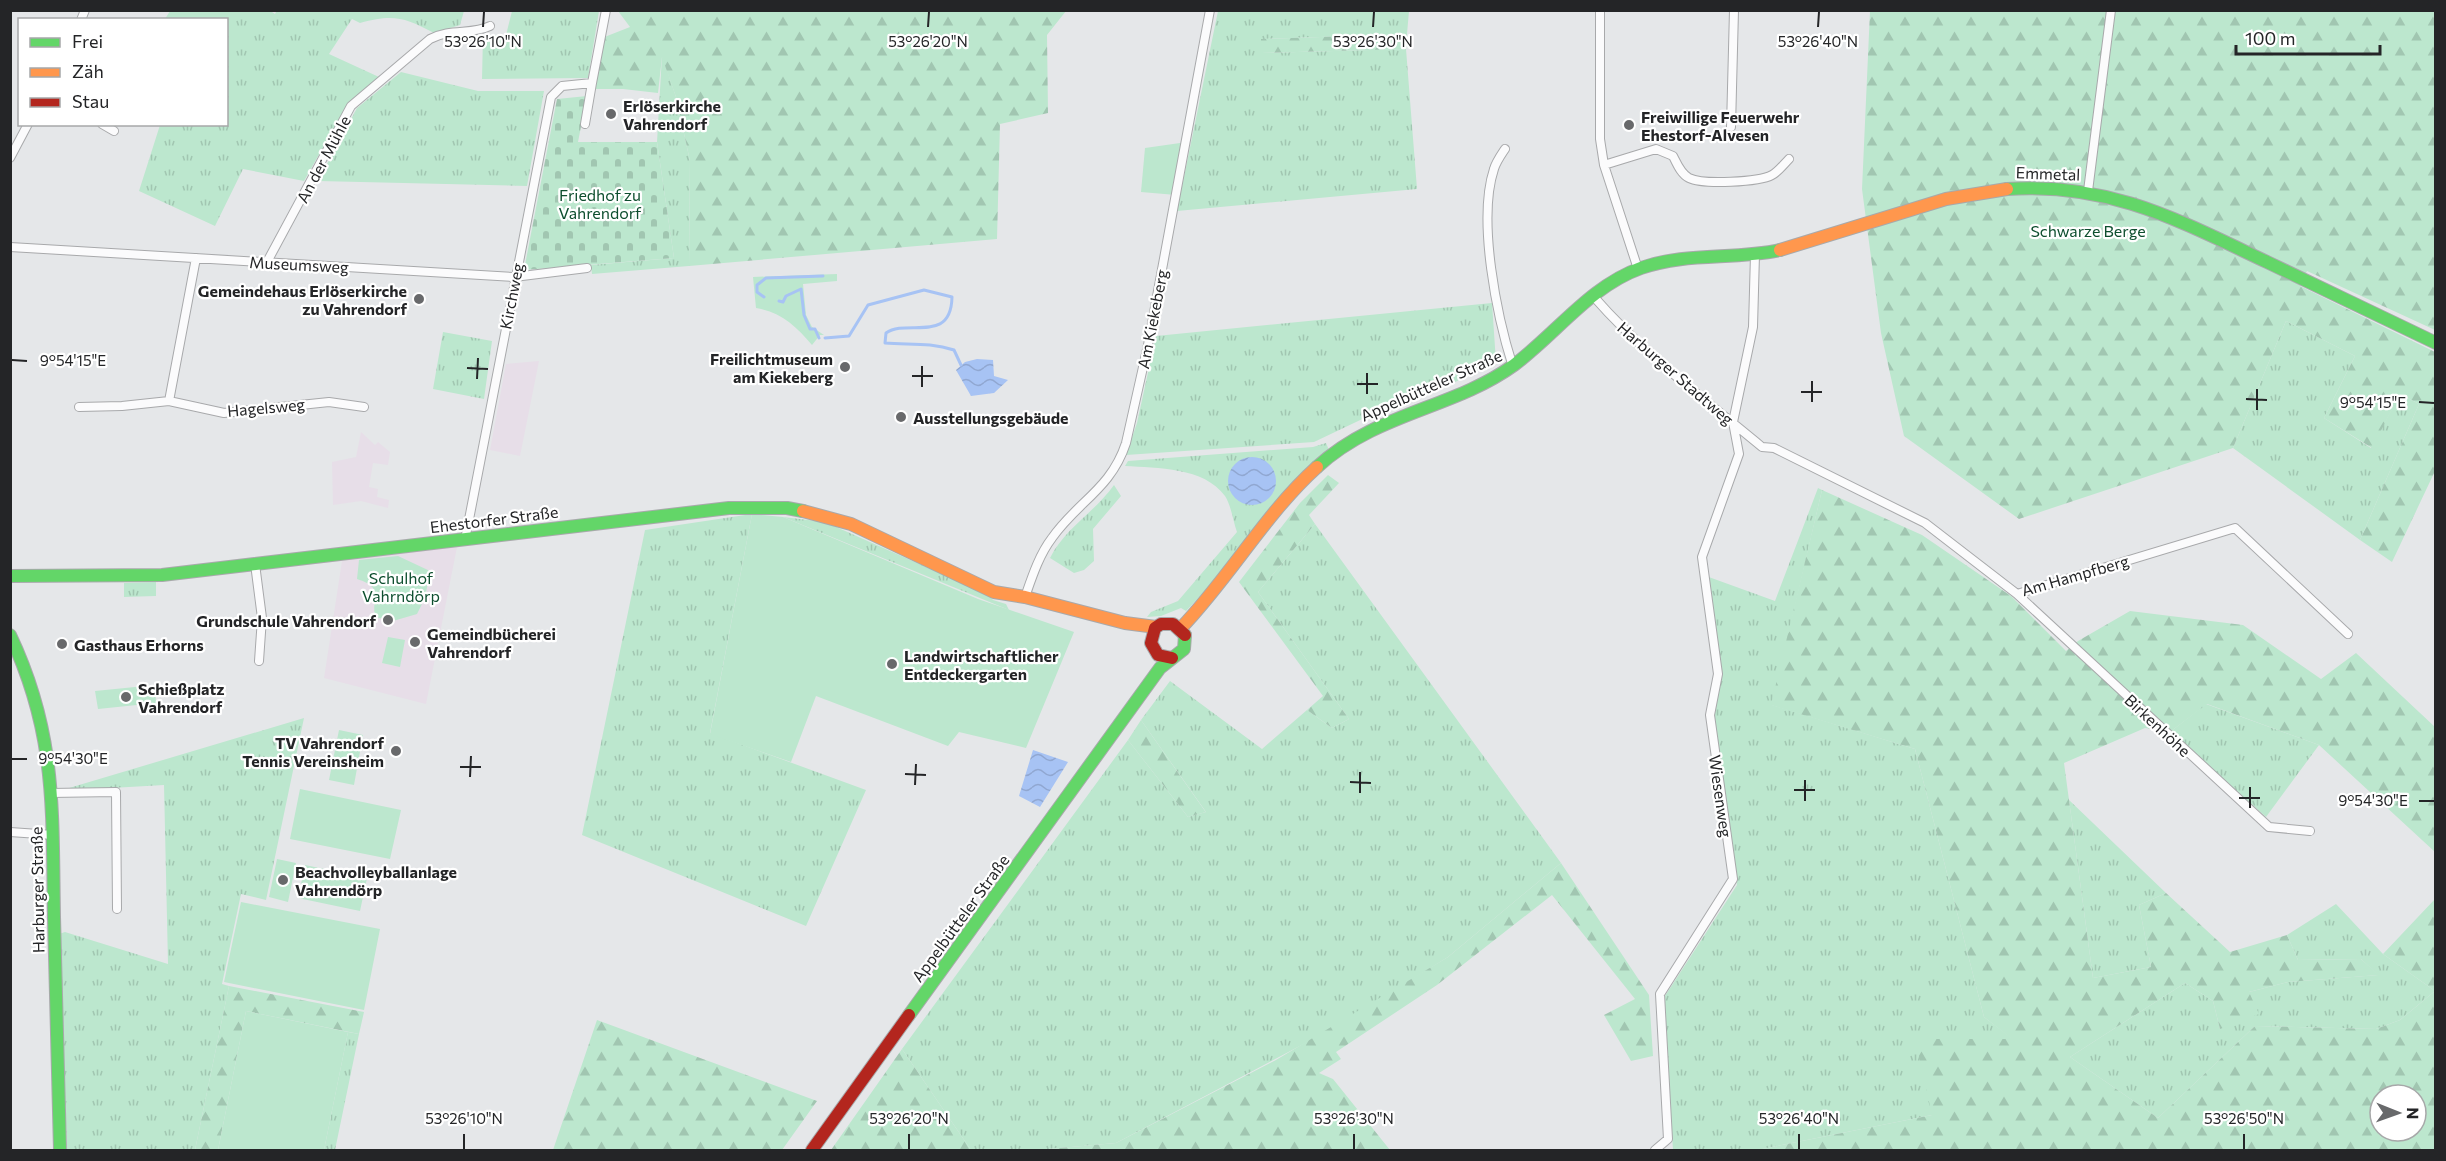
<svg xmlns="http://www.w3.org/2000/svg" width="2446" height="1161" font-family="Commissioner,sans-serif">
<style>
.education{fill:#e7dee8}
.grass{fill:url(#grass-tufts)}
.forest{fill:url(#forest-firs);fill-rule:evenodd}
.cemetery{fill:url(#cemetery-stones)}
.green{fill:#bce7ce}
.water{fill:url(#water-waves)}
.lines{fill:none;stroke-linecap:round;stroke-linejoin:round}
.stream{stroke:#a7c3f4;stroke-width:3}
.street-casing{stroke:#a8a9ab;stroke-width:10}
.fast-casing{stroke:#a8a9ab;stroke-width:14}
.slow-casing{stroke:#a8a9ab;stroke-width:14}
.jam-casing{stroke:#a8a9ab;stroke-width:14}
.street{stroke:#fbfbfc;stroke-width:8}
.fast{stroke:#63d668;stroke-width:12}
.slow{stroke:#ff974d;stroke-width:12}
.jam{stroke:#b3261e;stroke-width:12}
.ticks{fill:none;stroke:#242527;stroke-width:2}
.poi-dot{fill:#68696b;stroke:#fff;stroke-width:2}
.labels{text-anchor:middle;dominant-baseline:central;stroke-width:4.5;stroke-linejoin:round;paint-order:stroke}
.poi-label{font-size:16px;font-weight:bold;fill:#242527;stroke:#fff;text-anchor:start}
.street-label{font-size:16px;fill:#242527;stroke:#fff}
.park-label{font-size:16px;fill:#0d4e2e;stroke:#fff}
.ticks-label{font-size:15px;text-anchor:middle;fill:#242527;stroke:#fff;stroke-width:4.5;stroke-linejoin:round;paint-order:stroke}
</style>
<defs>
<pattern id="grass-tufts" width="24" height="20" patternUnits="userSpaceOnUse" patternTransform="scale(1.5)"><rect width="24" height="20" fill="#bce7ce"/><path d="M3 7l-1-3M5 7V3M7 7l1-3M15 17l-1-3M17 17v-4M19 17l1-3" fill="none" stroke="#a1c6b1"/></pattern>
<pattern id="forest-firs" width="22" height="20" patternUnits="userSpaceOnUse" patternTransform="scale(1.5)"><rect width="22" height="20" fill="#bce7ce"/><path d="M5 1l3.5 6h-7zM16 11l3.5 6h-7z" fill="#a1c6b1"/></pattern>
<pattern id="cemetery-stones" width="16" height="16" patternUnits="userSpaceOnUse" patternTransform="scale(1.5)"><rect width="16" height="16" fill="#bce7ce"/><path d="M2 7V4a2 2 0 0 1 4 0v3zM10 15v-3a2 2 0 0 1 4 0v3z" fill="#a1c6b1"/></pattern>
<pattern id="water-waves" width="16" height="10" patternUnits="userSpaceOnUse" patternTransform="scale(1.5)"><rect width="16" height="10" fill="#a7c3f4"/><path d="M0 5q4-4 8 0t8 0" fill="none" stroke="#90a7d1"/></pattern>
</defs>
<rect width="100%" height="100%" fill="#e5e7e9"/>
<path class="education" d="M539,361L520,456L490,450L506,364Z
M361,432L375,445L378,442L390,452L388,465L373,463L369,487L378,489L377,497L389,500L388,508L361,501L333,505L332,462L356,457Z
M457,547L426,704L324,678L342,561Z"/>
<path class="grass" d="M269,10L275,14L277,10L464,11L460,25L434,33C404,17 393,14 360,23L352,19L329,54L379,77L348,103L304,181L243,169L215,226L139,191L160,125L226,124V20L165,19L170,11Z
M512,11H599L588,78L482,79L483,35H506Z
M1218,11H1409L1407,34L1262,39L1261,53L1406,49L1417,189L1177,211Z
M662,55L676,97L690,161L689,266L592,274L591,265L674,258L657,142Z
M401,72L478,91H544L527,186L318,181L357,108Z
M1492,303L1496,362L1447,386L1375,413L1314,442L1126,455L1137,423L1156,336Z
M2286,321L2355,356L2324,418L2371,448L2400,394L2419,404L2360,540L2233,448Z
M443,332L492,341L484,399L433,389Z
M1326,443L1329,450C1276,499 1236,559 1186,611L1181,608L1161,616L1147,617L1151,612L1178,601L1237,532C1233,521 1231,505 1225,496C1204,467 1157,468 1125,466L1128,461L1313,447Z
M1114,485L1121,496L1093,529L1094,561L1084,570L1074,573L1050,558C1065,528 1095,512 1114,485Z
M1818,488L1822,490L1772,705L1915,749L1984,1017L2013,1039L1932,1115L1757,1150H1673L1663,999L1737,885L1713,719L1720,678L1706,576L1775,601Z
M752,514L710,733L866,790L806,926L582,835L645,530Z
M783,517L825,522L989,595L993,600L1006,604L1009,610Z
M1315,524L1561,863L1448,957L1332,1029L1116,1143L1037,1150H971L902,1049L1128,740L1188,817L1206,812L1141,720L1170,681L1262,749L1307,710L1332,728L1349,719L1258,592Z
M156,582V596L124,597V583Z
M2206,704L2319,745L2266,817L2170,732Z
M304,718L266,900L241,894L222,984L229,986L195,1150H67L59,934L65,932L168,964L164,785L59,791Z
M2069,800L2166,893L2139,905L2151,967L2093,978Z
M2336,904L2383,954L2435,991L2400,1020L2376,1029L2255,1026L2158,1118L2070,1057L2185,983L2213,1001L2220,1029L2249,992L2288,982L2378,975L2361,959L2298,960L2287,935Z
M348,1032L359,1034L335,1150H324Z"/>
<path class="forest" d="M618,11H1066L1047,35L1048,113L1000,124L997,239L689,266L690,161L676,97L662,57L658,93L623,89H595L602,38L630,27Z
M1870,11H2435V330L2307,271L2300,286L2435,352V471L2392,562L2360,540L2419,404L2400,394L2372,448L2324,418L2355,356L2286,321L2233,448L2019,519L1904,436L1881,333L1862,189Z
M1407,34L1406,49L1261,53V39Z
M1328,475L1339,483L1309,515L1315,524L1258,592L1349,719L1332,728L1307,710L1323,696L1239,582L1300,503Z
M1822,490L1922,535L2011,596L2066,651L2078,641L2130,611L2243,625L2321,679L2356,653L2435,727V852L2319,745L2207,704L2170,732L2145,728L2064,763L2093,978L2151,967L2139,905L2166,893L2230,952L2287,935L2298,960L2361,959L2379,975L2288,982L2249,992L2259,1014L2220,1029L2213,1001L2185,983L2070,1057L2158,1118L2255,1026L2376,1029L2400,1020L2435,991L2383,954L2435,899V1150H1757L1932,1115L1915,1039H2012L1984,1017L1915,749L1771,705ZM2380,1095H2416V1131H2380Z
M1141,720L1205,811L1206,812L1188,817L1128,740Z
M1561,863L1649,995L1653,1056L1631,1061L1604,1015L1635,999L1552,895L1437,985L1336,1052L1341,1059L1319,1073L1333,1079L1390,1150H1037L1116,1143L1276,1060L1448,957Z
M229,986L364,1012L359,1034L246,1011L218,1150H195Z
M597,1020L817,1101L782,1150H553Z
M902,1049L971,1150H831Z"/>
<path class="cemetery" d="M587,96L578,142H657L674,258L524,270L557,99Z"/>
<path class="green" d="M1187,142L1176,195L1141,192L1145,148Z
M837,274V281L803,284L806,315L812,327L824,335H820L812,345C796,326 781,312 756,308L753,277Z
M752,514L783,517L978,599L1074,632L1026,748L959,732L948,746L816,696L791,762L710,734Z
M398,556L430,571L425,598L417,614L393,621L375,617C371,596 385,588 357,579L359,560Z
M388,637L405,640L400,667L382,663Z
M155,685L156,703L98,709L95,691Z
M339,730L363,735L354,785L329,780Z
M300,789L401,810L390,859L290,839Z
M277,859L296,863L288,902L269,897Z
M305,865L367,878L360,911L298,898Z
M241,902L380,929L364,1010L224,982Z
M246,1011L348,1032L324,1150H218Z"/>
<path class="water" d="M977,359L993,360L994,376L1008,380L994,393L971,396L956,370L965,362Z
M1228 481a24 24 0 1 1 48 0a24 24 0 1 1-48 0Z
M1033,750L1068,762L1040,807L1019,796Z"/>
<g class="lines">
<path class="stream" d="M764,297L757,292V285L766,278L823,276
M779,301L783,302L786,296L801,289L804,315L810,329H815L819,338
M825,338L849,336L868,305L924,290L952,297C951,345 907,318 886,333L885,343C909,345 930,342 954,350L961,365"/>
<g class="street-casing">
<path id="street" d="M1600,10V139L1604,165L1638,269
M81,20L85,10
M102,124L114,131
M585,124L592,83
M1731,127L1734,10
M1505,149C1501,155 1496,162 1494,169C1477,220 1497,317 1513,367
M10,158L28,124
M1604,165L1656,149L1673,156C1677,164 1681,174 1689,178C1703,185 1759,182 1772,175C1778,172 1784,164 1789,159
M2088,191L2111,10
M10,247L514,277L587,268
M196,258L169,401L224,413L329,402L364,407
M267,262L351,106L430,39C451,28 472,35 490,26
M1594,297C1643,353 1704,399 1762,447L1774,448L1925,523L2017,594L2235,528L2348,634
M79,407L122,406L169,401
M465,540L551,97L562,86L592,83L606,10
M255,564L262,618L259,661
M2017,594L2269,827L2310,831
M1025,597C1032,577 1039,555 1052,538C1077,502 1111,489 1126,443L1148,345L1210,10
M50,793L116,792L117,909
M10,832L53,835
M1655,1150L1668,1139L1660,994L1733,879L1710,715L1718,674L1702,557L1739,454L1733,422L1753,327L1755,254"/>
</g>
<g class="fast-casing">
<path id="fast" d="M2007,189C2109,182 2178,220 2267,262C2323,289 2380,316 2436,343
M1317,467C1377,412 1453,409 1514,365C1556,334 1590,286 1641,268C1686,252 1734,260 1780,250
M10,576L162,575L729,508H787L803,511
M10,635C57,734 52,811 54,917C56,994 58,1072 60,1150
M909,1015L1160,668L1184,649L1185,635"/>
</g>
<g class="slow-casing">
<path id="slow" d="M1780,250L1946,199L2007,189
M803,511L851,524L994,592L1025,597L1125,623L1156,627
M1181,628C1230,577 1265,514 1317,467"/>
</g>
<g class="jam-casing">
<path id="jam" d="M1172,658L1158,655L1151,643L1155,628L1161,624H1173L1185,635
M812,1150L909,1015"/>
</g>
<use href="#street" class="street"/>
<use href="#fast" class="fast"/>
<use href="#slow" class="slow"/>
<use href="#jam" class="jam"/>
</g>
<path class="ticks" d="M483,27L484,12M928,27L929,12M1373,27L1374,12M1818,27L1819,12M12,360L27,361M467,368L488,369M912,376H933M477,379L478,358M1357,384H1378M922,387V366M1801,392H1822M1367,394V373M2246,399L2267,400M1812,402V381M2419,402L2434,403M2257,410V389M12,759H27M460,767H481M905,774L926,775M470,777L471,756M1350,782L1371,783M915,785L916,764M1794,790H1815M1360,793V772M2239,798H2260M1805,801V780M2419,801H2434M2250,808V787M464,1149V1134M909,1149V1134M1354,1149V1134M1799,1149V1134M2244,1149V1134"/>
<g class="poi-dot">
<circle cx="611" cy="114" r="6"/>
<circle cx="1629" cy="125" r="6"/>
<circle cx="419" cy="299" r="6"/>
<circle cx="845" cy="367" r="6"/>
<circle cx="901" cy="417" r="6"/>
<circle cx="388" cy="620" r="6"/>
<circle cx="415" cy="642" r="6"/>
<circle cx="62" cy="644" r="6"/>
<circle cx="892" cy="664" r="6"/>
<circle cx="126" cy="697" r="6"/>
<circle cx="396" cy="751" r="6"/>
<circle cx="283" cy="880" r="6"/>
</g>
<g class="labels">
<g class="poi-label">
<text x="623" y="105">Erlöserkirche<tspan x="623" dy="18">Vahrendorf</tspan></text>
<text x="1641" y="116">Freiwillige Feuerwehr<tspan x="1641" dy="18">Ehestorf-Alvesen</tspan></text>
<text x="407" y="290" text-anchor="end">Gemeindehaus Erlöserkirche<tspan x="407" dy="18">zu Vahrendorf</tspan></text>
<text x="833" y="358" text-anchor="end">Freilichtmuseum<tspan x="833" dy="18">am Kiekeberg</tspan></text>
<text x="913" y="417">Ausstellungsgebäude</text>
<text x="376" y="620" text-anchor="end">Grundschule Vahrendorf</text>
<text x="427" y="633">Gemeindbücherei<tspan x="427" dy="18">Vahrendorf</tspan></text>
<text x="74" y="644">Gasthaus Erhorns</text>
<text x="904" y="655">Landwirtschaftlicher<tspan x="904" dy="18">Entdeckergarten</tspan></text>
<text x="138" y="688">Schießplatz<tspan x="138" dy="18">Vahrendorf</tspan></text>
<text x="384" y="742" text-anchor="end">TV Vahrendorf<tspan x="384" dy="18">Tennis Vereinsheim</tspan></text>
<text x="295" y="871">Beachvolleyballanlage<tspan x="295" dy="18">Vahrendörp</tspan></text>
</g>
<g class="street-label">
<text transform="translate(323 159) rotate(-62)">An der Mühle</text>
<text transform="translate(2048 173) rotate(2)">Emmetal</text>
<text transform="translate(299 264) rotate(3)">Museumsweg</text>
<text transform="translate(511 296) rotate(-79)">Kirchweg</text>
<text transform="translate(1152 319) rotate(-79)">Am Kiekeberg</text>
<text transform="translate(1676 373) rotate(41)">Harburger Stadtweg</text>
<text transform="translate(1431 385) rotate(-24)">Appelbütteler Straße</text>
<text transform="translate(266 407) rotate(-5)">Hagelsweg</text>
<text transform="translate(494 519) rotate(-7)">Ehestorfer Straße</text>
<text transform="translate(2075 575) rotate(-16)">Am Hampfberg</text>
<text transform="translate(2158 725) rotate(43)">Birkenhöhe</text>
<text transform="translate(1721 796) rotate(82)">Wiesenweg</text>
<text transform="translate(37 890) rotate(-91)">Harburger Straße</text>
<text transform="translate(960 918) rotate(-54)">Appelbütteler Straße</text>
</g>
<g class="park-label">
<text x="600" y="194">Friedhof zu<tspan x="600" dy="18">Vahrendorf</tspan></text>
<text x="2088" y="230">Schwarze Berge</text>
<text x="401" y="577">Schulhof<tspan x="401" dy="18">Vahrndörp</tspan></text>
</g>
</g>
<g class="ticks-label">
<text x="483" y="47">53°26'10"N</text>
<text x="928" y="47">53°26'20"N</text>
<text x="1373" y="47">53°26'30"N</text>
<text x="1818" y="47">53°26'40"N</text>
<text x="73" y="366">9°54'15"E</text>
<text x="2373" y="408">9°54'15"E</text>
<text x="73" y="764">9°54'30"E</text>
<text x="2373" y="806">9°54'30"E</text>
<text x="464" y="1124">53°26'10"N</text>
<text x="909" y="1124">53°26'20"N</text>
<text x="1354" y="1124">53°26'30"N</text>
<text x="1799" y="1124">53°26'40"N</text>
<text x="2244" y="1124">53°26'50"N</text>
</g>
<rect width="2446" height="1161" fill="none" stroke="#242527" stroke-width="24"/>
<rect x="18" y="18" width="210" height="108" fill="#ffffff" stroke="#a7a8a9" stroke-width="1.5"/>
<rect x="30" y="38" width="30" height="9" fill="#63d668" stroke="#a7a8a9" stroke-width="1.5"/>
<text x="72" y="48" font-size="18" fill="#242527">Frei</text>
<rect x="30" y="68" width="30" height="9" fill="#ff974d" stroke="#a7a8a9" stroke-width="1.5"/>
<text x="72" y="78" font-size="18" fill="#242527">Zäh</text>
<rect x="30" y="98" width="30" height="9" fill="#b3261e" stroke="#a7a8a9" stroke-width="1.5"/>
<text x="72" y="108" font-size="18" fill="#242527">Stau</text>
<g transform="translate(2398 1113) rotate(91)"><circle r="28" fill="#ffffff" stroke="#a7a8a9" stroke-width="1.5"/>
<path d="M0-4.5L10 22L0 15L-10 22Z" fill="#68696b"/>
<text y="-9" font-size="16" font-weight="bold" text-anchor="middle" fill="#242527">N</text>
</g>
<path d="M2236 45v9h144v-9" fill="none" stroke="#242527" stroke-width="3"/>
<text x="2245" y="45" font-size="18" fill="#242527" stroke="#ffffff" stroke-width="4.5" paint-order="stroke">100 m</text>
</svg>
